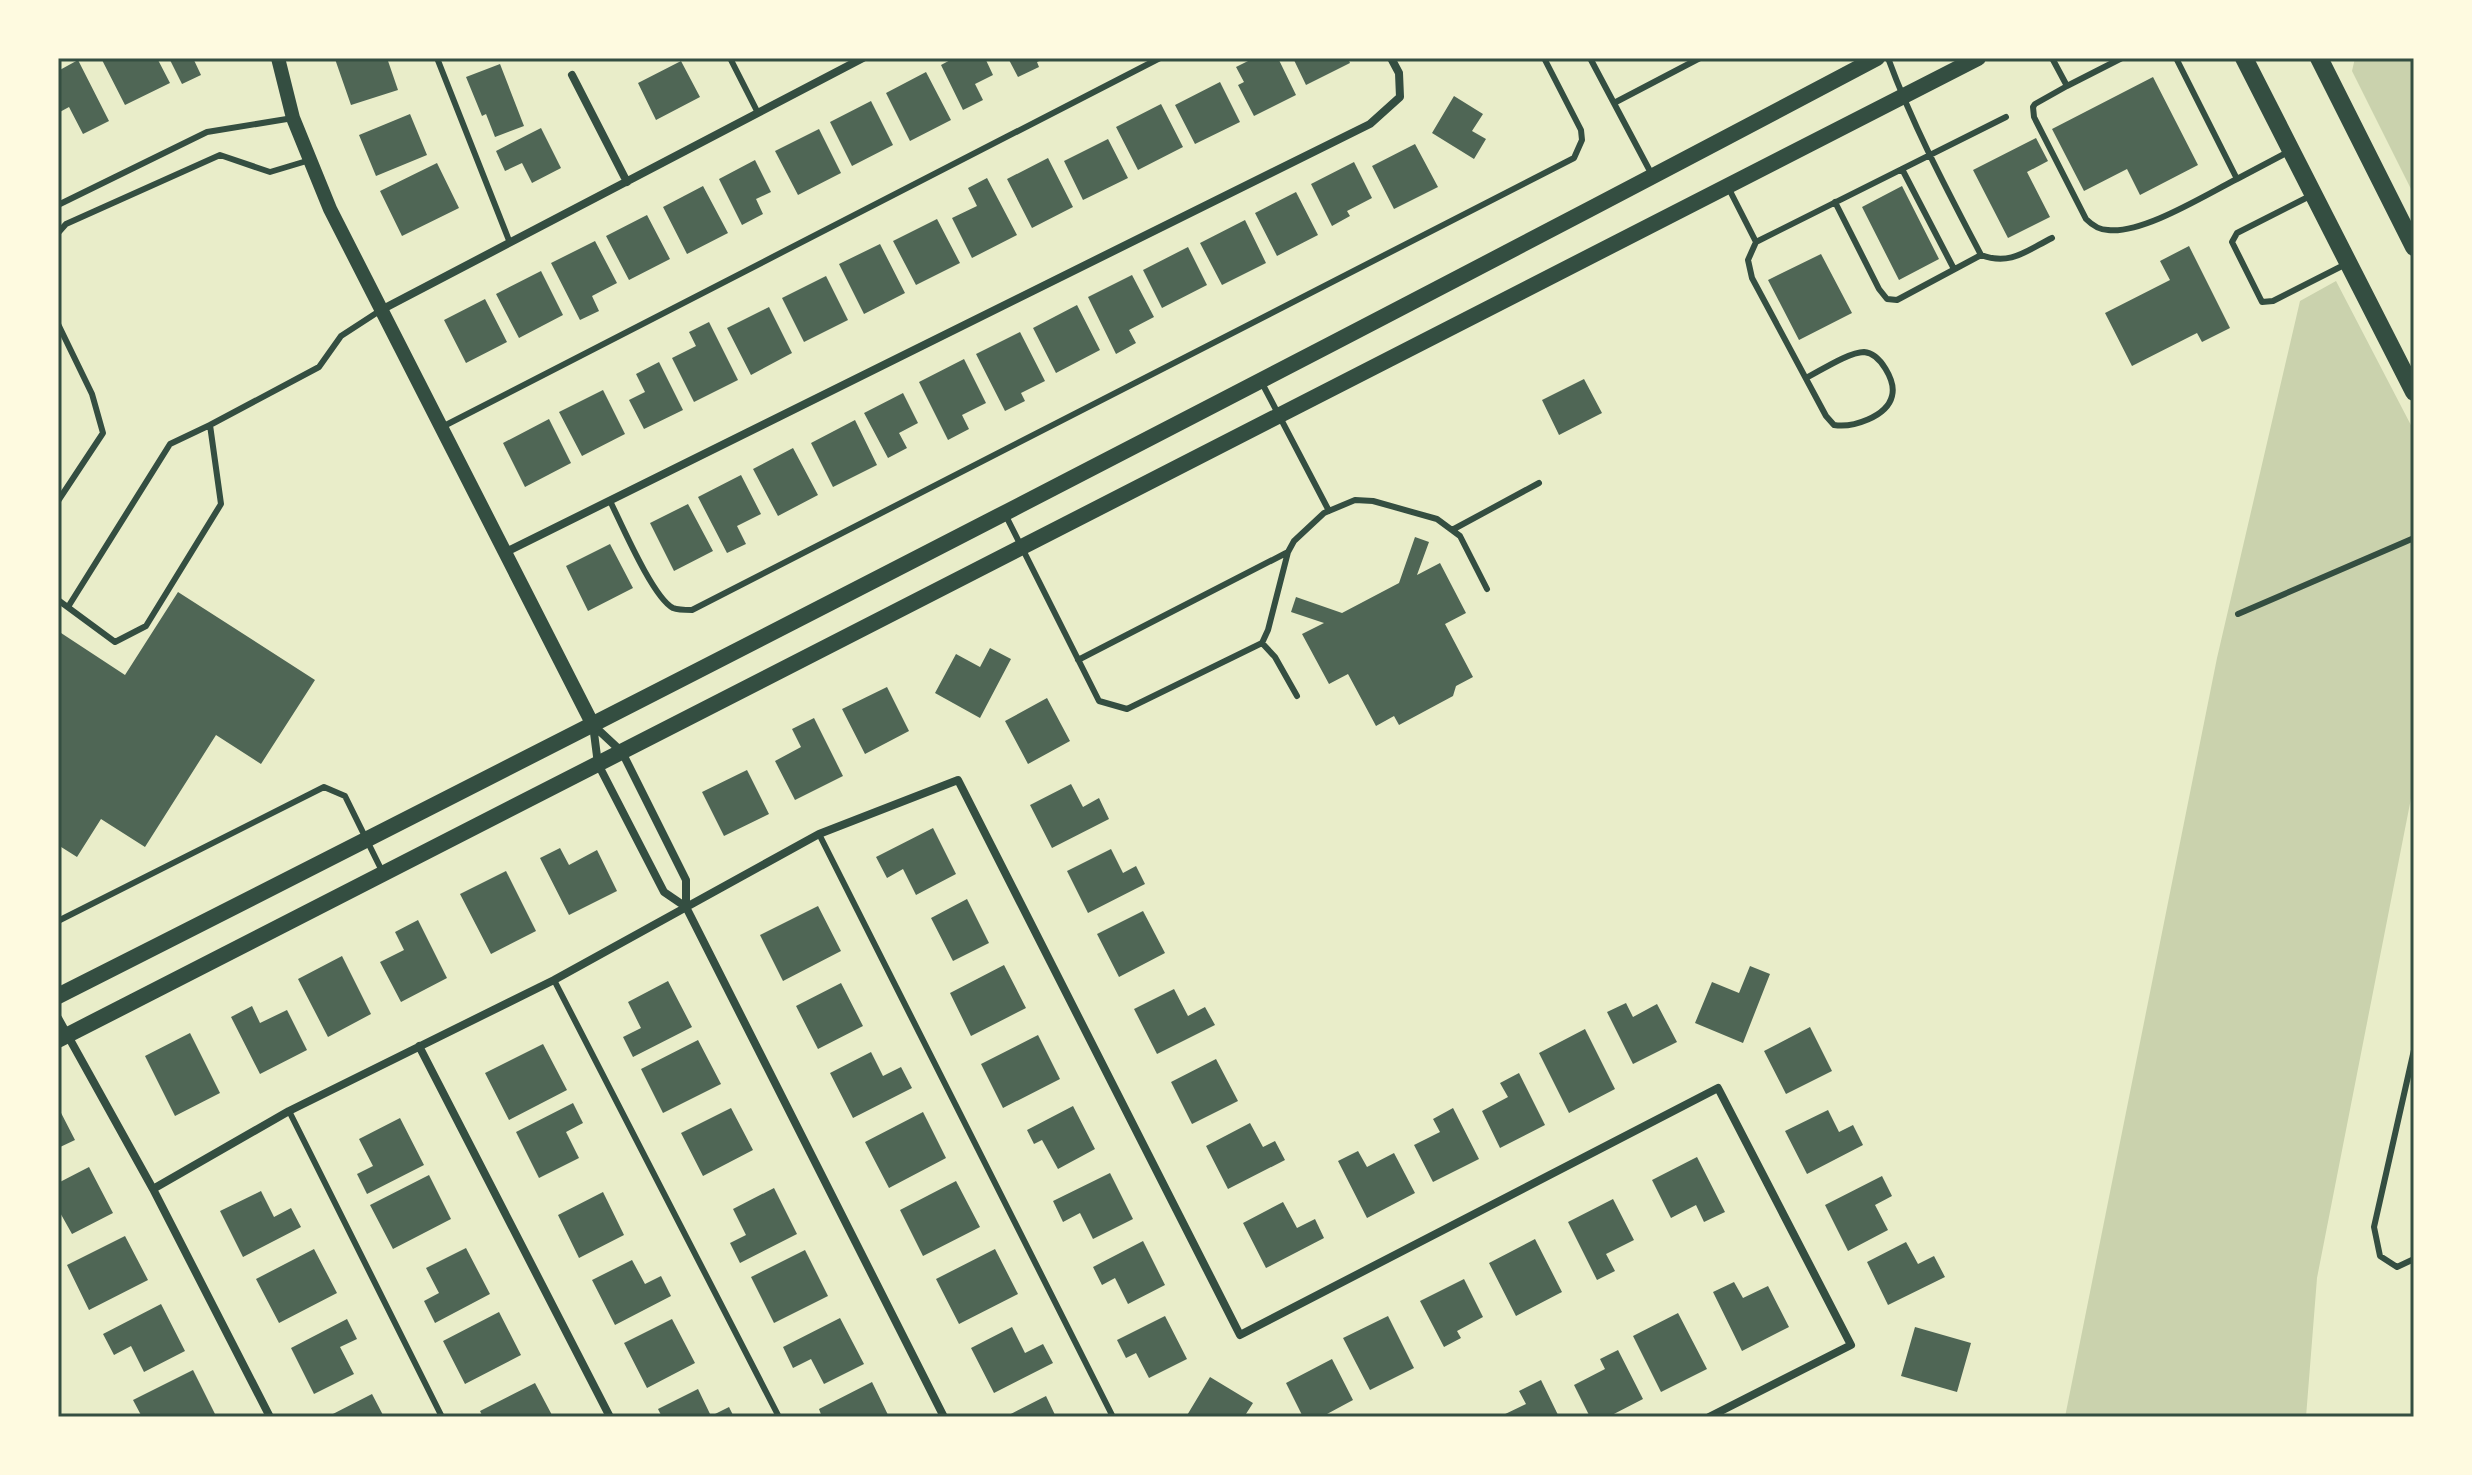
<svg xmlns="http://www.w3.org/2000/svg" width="2472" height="1475" font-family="Cabin,sans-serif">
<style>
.green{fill:#cad2ad}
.building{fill:#4f6655}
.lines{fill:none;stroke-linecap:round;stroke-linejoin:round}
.service{stroke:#344e41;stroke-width:6}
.minor{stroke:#344e41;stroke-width:8}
.tertiary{stroke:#344e41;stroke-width:14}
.secondary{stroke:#344e41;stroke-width:16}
.primary{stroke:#344e41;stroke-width:18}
.neatline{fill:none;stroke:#344e41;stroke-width:3}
</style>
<rect width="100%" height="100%" fill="#e9edc9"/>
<path class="green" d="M2355,58H2414V195L2352,71Z
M2336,281L2414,431V783L2317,1278L2306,1417H2065L2217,658L2300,301Z"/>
<path class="building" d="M101,58H157L170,83L125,105Z
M169,58H193L201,75L182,84Z
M337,58H387L398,90L351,105L335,59Z
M954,58H985L993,75L975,84L983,100L963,110L941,65Z
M1008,58H1046L1037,62L1039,67L1018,77Z
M1254,58H1278L1296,95L1254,116L1238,85L1244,82L1236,67Z
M1293,58H1348L1350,63L1306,85Z
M78,60L109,121L83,134L69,107L58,113V71Z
M681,61L700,97L656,120L638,83Z
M500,64L524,126L495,137L486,114L482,116L466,77Z
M926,72L951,120L910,141L886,93Z
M2153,77L2198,165L2140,195L2127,169L2084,191L2052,129Z
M1220,82L1240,122L1195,144L1175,105Z
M1454,96L1483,114L1472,131L1486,139L1474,159L1432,133Z
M871,101L893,145L852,166L830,122Z
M1161,104L1183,147L1138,170L1116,127Z
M410,114L427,155L376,176L359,135Z
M541,128L561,168L532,183L522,163L505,171L496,151Z
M819,129L841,173L798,195L775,151Z
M2036,138L2048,161L2027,172L2050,217L2008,238L1973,170Z
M1108,139L1128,178L1083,200L1064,161Z
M1415,144L1438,187L1394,209L1372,166Z
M1048,158L1073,207L1032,228L1007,179Z
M755,160L771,192L756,199L763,214L742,225L719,179Z
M1354,162L1372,198L1347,211L1350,216L1332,226L1311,184Z
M437,163L459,208L402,236L380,191Z
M987,178L1017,235L972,258L952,218L977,206L968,188Z
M703,186L728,233L687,254L663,207Z
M1902,186L1939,259L1899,280L1862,207Z
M1296,192L1318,235L1277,256L1255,213Z
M647,215L670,259L629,280L606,236Z
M937,219L960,263L916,285L893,241Z
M1245,220L1266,263L1222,285L1200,243Z
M595,241L617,283L592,296L599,311L580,320L551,263Z
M880,244L905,293L864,314L839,264Z
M2189,246L2230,328L2202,342L2197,333L2132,366L2105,313L2170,280L2160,261Z
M1188,247L1207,285L1162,308L1143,270Z
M1821,254L1852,313L1799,340L1768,280Z
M541,271L563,315L519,338L496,294Z
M1132,275L1154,317L1129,330L1136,343L1116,354L1088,297Z
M826,276L848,320L804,342L782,298Z
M485,299L507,342L466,363L444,320Z
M1077,305L1100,350L1056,373L1033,328Z
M769,307L792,353L751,375L727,328Z
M709,322L738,380L694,402L672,358L696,346L689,332Z
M1020,332L1045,381L1021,393L1025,401L1005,411L976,354Z
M964,359L986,403L962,415L969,429L948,440L919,382Z
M659,362L683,410L644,429L629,400L645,392L636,374Z
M1584,379L1602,413L1559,435L1542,400Z
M603,390L625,434L582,456L559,412Z
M903,393L918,423L899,433L907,448L888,458L864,413Z
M549,419L571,463L525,487L503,443Z
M855,420L877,465L833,487L811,443Z
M793,448L818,495L778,516L753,469Z
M741,475L761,514L737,526L746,544L727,553L698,497Z
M688,504L713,551L674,571L650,523Z
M1415,537L1429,542L1417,575L1440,563L1466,613L1445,624L1473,677L1456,686L1453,696L1399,725L1394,716L1376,726L1348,674L1329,684L1302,634L1324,623L1291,612L1296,597L1342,613L1399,583Z
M610,544L633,588L588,611L566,566Z
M178,592L315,680L261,764L216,735L145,847L101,819L77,857L58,845V631L125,675Z
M990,648L1011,659L980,718L935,693L956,654L980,667Z
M887,687L909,731L865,754L842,709Z
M1047,698L1070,741L1028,764L1005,721Z
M814,718L843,776L795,800L775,761L801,747L792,729Z
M747,770L769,814L724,836L702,792Z
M1071,784L1083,807L1099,798L1109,819L1052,848L1030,805Z
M933,828L956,874L916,895L903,869L887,878L876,857Z
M560,848L569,865L597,850L617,891L569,915L540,858Z
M1111,849L1123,873L1136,866L1145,884L1088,913L1067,871Z
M506,871L536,931L491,954L460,894Z
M967,899L989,943L953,961L931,918Z
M818,906L841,951L783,981L760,935Z
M1143,911L1165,953L1119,977L1097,934Z
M418,920L447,978L401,1002L380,962L404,950L395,932Z
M342,956L371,1014L328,1037L298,979Z
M1004,965L1026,1008L971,1036L950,993Z
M1750,966L1770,974L1743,1043L1695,1023L1712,982L1739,993Z
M668,981L692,1027L633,1057L623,1037L641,1028L628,1002Z
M841,983L863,1026L818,1049L796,1006Z
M1174,989L1188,1016L1205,1007L1215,1025L1157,1054L1134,1009Z
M1626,1003L1633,1017L1657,1004L1677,1042L1633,1064L1607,1012Z
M252,1006L260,1023L287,1010L307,1050L260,1074L231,1017Z
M1810,1027L1832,1071L1786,1094L1764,1051Z
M1585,1029L1615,1089L1569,1113L1539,1053Z
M190,1033L220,1093L175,1116L145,1056Z
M1038,1035L1060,1079L1003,1108L981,1064Z
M698,1040L721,1084L663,1113L641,1069Z
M543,1044L567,1090L509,1120L485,1073Z
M871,1052L883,1076L901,1067L912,1088L853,1118L830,1073Z
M1216,1059L1238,1101L1192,1124L1171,1082Z
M1519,1073L1545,1125L1500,1148L1482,1111L1508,1097L1500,1083Z
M573,1103L583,1123L566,1132L579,1158L539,1178L516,1132Z
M1073,1106L1095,1149L1058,1169L1042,1140L1034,1144L1027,1130Z
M58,1107L75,1140L58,1148Z
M731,1108L753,1150L703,1176L681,1133Z
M1453,1108L1479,1159L1433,1182L1414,1145L1440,1132L1433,1119Z
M1828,1110L1839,1132L1853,1125L1863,1145L1807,1174L1785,1131Z
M923,1112L946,1158L889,1188L865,1142Z
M400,1118L424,1165L367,1194L357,1174L373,1166L359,1139Z
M1250,1123L1263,1147L1275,1141L1285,1160L1228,1189L1206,1146Z
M1358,1151L1367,1167L1394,1153L1415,1193L1367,1218L1338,1161Z
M1697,1157L1725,1212L1704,1222L1696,1205L1671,1218L1652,1180Z
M89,1167L113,1213L72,1234L58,1209V1183Z
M1110,1173L1133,1219L1093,1239L1080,1213L1063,1222L1053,1201Z
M429,1175L451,1219L393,1249L370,1205Z
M1882,1176L1892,1196L1875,1205L1888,1230L1848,1251L1825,1205Z
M956,1181L980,1227L923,1256L900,1210Z
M774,1188L797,1234L740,1263L730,1243L746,1235L733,1209Z
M261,1191L274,1217L291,1208L301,1227L243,1257L220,1211Z
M603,1192L624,1235L579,1258L558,1215Z
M1613,1199L1634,1240L1606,1254L1615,1271L1597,1280L1568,1222Z
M1283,1202L1297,1228L1315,1219L1324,1238L1266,1268L1243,1223Z
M125,1236L148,1280L89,1310L67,1265Z
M1535,1239L1562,1292L1516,1316L1489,1263Z
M1143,1241L1165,1285L1128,1304L1115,1278L1102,1285L1093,1267Z
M1906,1242L1918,1264L1934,1256L1945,1277L1888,1305L1867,1262Z
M466,1248L490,1294L435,1323L424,1301L439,1293L426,1268Z
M314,1249L337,1293L279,1323L256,1279Z
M995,1249L1018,1294L959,1324L936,1279Z
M805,1250L828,1296L774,1323L751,1277Z
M632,1260L645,1284L661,1276L671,1296L615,1325L592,1280Z
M1464,1279L1483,1317L1457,1331L1461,1338L1444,1347L1420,1301Z
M1734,1282L1743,1298L1768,1286L1789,1327L1742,1351L1713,1292Z
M161,1304L185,1351L144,1372L131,1346L114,1355L103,1334Z
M499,1312L521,1355L465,1384L443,1341Z
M1678,1313L1707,1369L1661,1392L1633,1336Z
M1165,1316L1187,1359L1149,1378L1136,1353L1126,1358L1117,1340Z
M1388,1316L1414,1368L1370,1390L1343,1338Z
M840,1318L864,1364L824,1384L811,1359L793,1368L783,1347Z
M347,1319L357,1339L340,1347L354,1374L314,1394L291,1348Z
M672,1319L695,1363L647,1388L624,1343Z
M1012,1327L1025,1353L1043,1344L1053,1363L994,1393L971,1348Z
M1915,1327L1971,1343L1957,1392L1901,1376Z
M1618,1350L1643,1399L1608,1417H1590L1574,1385L1605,1369L1600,1359Z
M1332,1359L1353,1400L1327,1414L1329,1417H1303L1286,1383Z
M193,1370L215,1414L209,1417H142L133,1400Z
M1210,1377L1253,1403L1244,1417H1186Z
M1541,1380L1559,1417H1499L1526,1404L1519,1391Z
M872,1382L889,1417H822L819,1409Z
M535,1383L553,1417H483L480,1411Z
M698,1389L711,1416L729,1407L734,1417H662L658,1409Z
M372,1394L384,1417H327Z
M1046,1396L1056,1417H1005Z"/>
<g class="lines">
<path class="service" d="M437,58L510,243
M730,58L758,113
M1590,58L1651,173
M2052,58L2067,86L2122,58
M2176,58L2237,179L2288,152
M2067,86L2035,104L2033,107L2034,117L2086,219C2092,225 2100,230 2108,230C2143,234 2205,195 2237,179
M1614,103L1700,58
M1902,169L1954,269
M1729,189L1756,242L1748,260L1752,278L1826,416L1834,425C1852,428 1887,417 1892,396C1896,381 1880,353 1864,352C1849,352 1820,371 1806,378
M2310,196L2237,233L2232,242L2262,302L2273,301L2346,264
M1835,202L1879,289L1887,299L1897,300L1981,255C1947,190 1913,126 1888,58
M58,205L207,132L293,118
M58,233L66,224L220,155L270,172L310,160
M1756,242L2006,117
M1981,255C2010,266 2026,251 2052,238
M58,324L92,394L103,433L58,501
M1262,383L1329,511
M442,427L1160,58
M610,501C621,523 653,598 673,608C678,610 686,610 692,610L1574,158L1582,140L1581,130L1544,58
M1006,516L1099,701L1127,709L1262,643L1268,630L1288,552L1294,541L1324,513L1355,500L1373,501L1437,519L1460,536L1487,589
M1452,530L1539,483
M58,600L115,642L146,626L221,504L210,425L319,367L341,336L381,310
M68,607L170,444L210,425
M2238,614L2414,538
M1262,643L1275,657L1297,696
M1078,660L1288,552
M819,834L1113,1417
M58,921L324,787L345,796L382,871
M554,980L779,1417
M2414,1050L2374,1227L2380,1256L2397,1267L2414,1259
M289,1111L442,1417"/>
<path class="minor" d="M572,75L627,182
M381,310L863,58
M506,552L1370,124L1400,97L1399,73L1391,58
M593,725L598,764L664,892L686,907L944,1417
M593,725L622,752L686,880V907
M58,1018L153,1189L270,1417
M419,1046L610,1417
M153,1189L289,1111L554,980L819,834L958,780L1240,1335L1718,1088L1851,1345L1709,1417"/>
<path class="tertiary" d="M278,58L293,118L330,209L593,725"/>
<path class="secondary" d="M58,996C667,688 1274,377 1877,58
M58,1040L1978,58"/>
<path class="primary" d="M2244,58L2414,392
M2319,58L2414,247"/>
</g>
<rect width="2472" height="1475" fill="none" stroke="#fefae0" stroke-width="120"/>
<rect x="60" y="60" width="2352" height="1355" class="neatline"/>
</svg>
